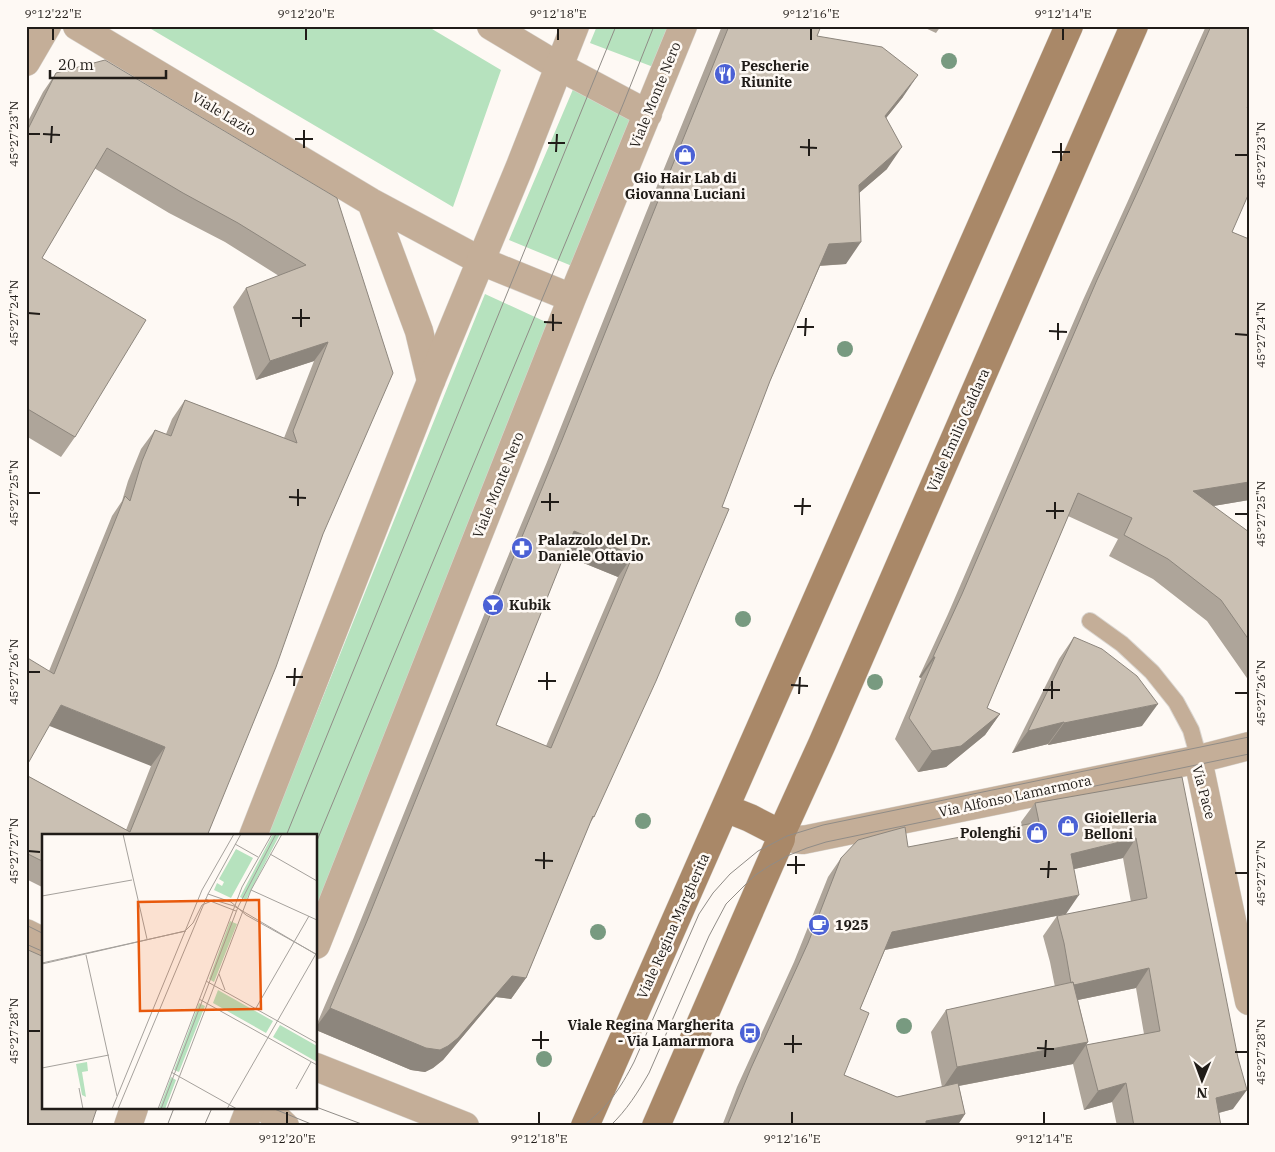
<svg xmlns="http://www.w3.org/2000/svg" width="1275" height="1152" font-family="'IBM Plex Serif',serif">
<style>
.green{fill:#b6e2be}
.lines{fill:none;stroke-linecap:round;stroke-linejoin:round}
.service-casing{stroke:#dad6d1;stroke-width:18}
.minor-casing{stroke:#dad6d1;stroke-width:29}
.tertiary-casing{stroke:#dad6d1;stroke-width:29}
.secondary-casing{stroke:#dad6d1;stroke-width:29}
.service{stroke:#c4ae98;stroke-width:16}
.minor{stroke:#c4ae98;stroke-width:28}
.tertiary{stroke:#c4ae98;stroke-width:28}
.secondary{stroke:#a98868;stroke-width:28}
.tram{stroke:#908c87;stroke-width:1}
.tree{fill:#789a80}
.wall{fill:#aea59a;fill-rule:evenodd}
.shaded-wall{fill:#8d867d}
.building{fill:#cac0b3;stroke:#8d867d;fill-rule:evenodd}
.ticks{fill:none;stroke:#201c18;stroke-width:2}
.labels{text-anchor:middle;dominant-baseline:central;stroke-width:5;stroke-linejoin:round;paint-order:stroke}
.poi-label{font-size:14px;font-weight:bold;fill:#201c18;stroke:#fef9f4;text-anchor:start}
.street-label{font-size:14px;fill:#201c18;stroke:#fef9f4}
.inset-road{fill:none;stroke:#a5a19c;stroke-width:1}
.view{fill:#e8590c;fill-opacity:0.15;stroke:#e8590c;stroke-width:2.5}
.inset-edge{fill:none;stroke:#201c18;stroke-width:2.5}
.neatline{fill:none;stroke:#201c18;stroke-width:2}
.ticks-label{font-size:12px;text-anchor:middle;fill:#201c18}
</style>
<rect width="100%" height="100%" fill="#fef9f4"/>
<path class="green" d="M146,26H427L501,70L453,207Z
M597,26H672L656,68L590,43Z
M574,87L636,110L572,266L509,240Z
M485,294L548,323L316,908V836H267Z"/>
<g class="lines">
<g class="service-casing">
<path id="service" d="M1090,621L1122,644L1152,672L1176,702L1191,730L1196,748L1195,760"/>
</g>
<g class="minor-casing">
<path id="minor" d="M77,26L371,202L481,261
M491,26L558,66
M26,62L47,26
M371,202L419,331L431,381
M1195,760L1199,764L1249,1001
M781,834L794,839L803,840L1195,760L1249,746
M26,933L44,942
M316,1067L465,1126
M266,1108L285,1126"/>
</g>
<g class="tertiary-casing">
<path id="tertiary" d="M558,66L648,114
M481,261L572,298
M253,836L431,381L520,166L575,26
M316,945L572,298L683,26
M128,1126L134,1108
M243,1126L250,1108"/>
</g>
<g class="secondary-casing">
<path id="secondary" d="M725,808L750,818L781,834
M585,1126L1069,26
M656,1126L769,866L781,839V834L822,744L1134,26"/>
</g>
<use href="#service" class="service"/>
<use href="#minor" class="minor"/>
<use href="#tertiary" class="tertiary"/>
<use href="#secondary" class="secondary"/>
<path class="tram" d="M286,836L616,26
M316,843L624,102L654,26
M26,925L44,934
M26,944L44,952
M316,1107L367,1126
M272,1108L316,1126
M167,1126L174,1108
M204,1126L212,1108
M583,1126C608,1107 620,1089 634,1062L699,914L713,893L730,874L758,851L787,836L823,825L1249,737
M610,1126C627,1110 638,1092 649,1073L709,936L726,904L754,876L769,866L787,856L807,848L826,842L1249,754"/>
</g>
<g class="tree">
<circle cx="949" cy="61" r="8"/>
<circle cx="845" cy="349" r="8"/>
<circle cx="743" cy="619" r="8"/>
<circle cx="875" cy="682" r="8"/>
<circle cx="643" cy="821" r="8"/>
<circle cx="598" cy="932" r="8"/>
<circle cx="904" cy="1026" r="8"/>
<circle cx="544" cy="1059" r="8"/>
</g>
<path class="wall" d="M722,26H821L817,36L903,97L886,118L887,169L859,193L846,264L820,266L770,381L594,817L590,823L526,978L511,999L496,997L443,1060L433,1068L425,1072L411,1070L316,1030V1026L352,942L492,595L547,462L646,213ZM564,555L618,577L546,746L496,725Z
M921,26H941L936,33Z
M1206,26H1249L1247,108L1232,232L1249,239V500L1213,506L1249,532V681L1207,621L1153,579L1109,556L1118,539L1068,516L987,708L1000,714L985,735L946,767L918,772L895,739L921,678L919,677L948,614L1083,300L1127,203Z
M56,73L337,198L323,534L207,836H44V888L26,879V775L126,830L151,766L49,671L112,516L122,501L128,481L141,449L155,430L166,434L172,419L185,400L284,438L314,361L256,380L233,307L246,288L279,276L225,242L169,213L94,168L42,258L75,437L61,457L26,436V125L43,92Z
M1074,637L1142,726L1048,745V744L1012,753L1059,659Z
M1182,777L1233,1109L1219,1113L1221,1126H1117L1112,1102L1084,1110L1073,1064L959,1086L965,1114L957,1126H722L737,1087L794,962L828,877L841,858L908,847L1022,826L1021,822L1035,803ZM1123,858L1131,902L1057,916L1043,936L1050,962L1055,987L946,1010L931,1032L942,1087L897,1097L844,1075L860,1009L885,950L1066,914L1074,869ZM1136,988L1144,1034L1086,1045L1088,1042L1078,1000Z"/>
<path class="shaded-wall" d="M918,75L903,97L870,138L885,116Z
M902,147L887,169L844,206L859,185Z
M861,242L846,264L814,266L829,244Z
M328,342L314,361L256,380L270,361Z
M1249,482V500L1178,512L1193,491Z
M574,531L633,555L618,577L559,553Z
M933,657H935L921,678L919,677Z
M1158,704L1142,726L1048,745L1064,723Z
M61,705L165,747L151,766L47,725Z
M1000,714L985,735L946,767L918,772L932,751Z
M1064,722L1048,744L1012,753L1028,731Z
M1136,838L1123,858L1057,873L1071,854Z
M1079,895L1066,914L879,951L892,932Z
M1149,968L1136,988L1058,1004L1072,985Z
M512,976L526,978L511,999L496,997L443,1060L433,1068L425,1072L411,1070L316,1030V1027L330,1008Z
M1088,1042L1073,1064L942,1089L957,1067Z
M1126,1083L1112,1102L1084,1110L1098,1091Z
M1247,1090L1233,1109L1202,1117L1216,1098Z
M965,1114L957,1126H923L926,1121Z"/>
<path class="building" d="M729,26H821L817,36L882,47L918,75L885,116L902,147L859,185L861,242L829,244L770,381L722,507L729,509L656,681L594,817L593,816L526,978L512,976L458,1038L448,1046L440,1050L426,1048L330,1008L367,921L507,573L562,440L662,191ZM574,531L633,555L551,748L496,725Z
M1211,26H1249V105L1247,108L1249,109V193L1232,232L1249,239V482L1193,491L1249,532V640L1221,600L1168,559L1124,535L1132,518L1078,493L987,708L1000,714L961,746L932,751L909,718L935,657H933L962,594L1097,280L1142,182Z
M105,60L337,198L393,373L323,534L276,667L207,836H44V862L26,853V775L130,832L165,747L61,705L26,767V657L54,674L125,496L130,501L142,461L155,430L171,436L185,400L297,443L293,431L328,342L270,361L246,288L306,265L238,223L183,193L107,148L42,258L146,320L75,437L26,408V133L56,73Z
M1074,637L1102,649L1137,676L1158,704L1064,723V722L1028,731Z
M1182,777L1238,1058L1247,1090L1216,1098L1221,1126H1134L1126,1083L1098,1091L1086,1045L1160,1031L1149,968L1074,985L1073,982L1071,983L1064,943L1057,916L1147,898L1136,838L1071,854L1079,895L892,932L860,1009L869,1013L844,1075L897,1097L958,1083L965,1114L926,1121V1126H727L751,1068L808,943L841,858L858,840L905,827L908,847L1039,822L1035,803Z
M26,949L44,957V1108H97L91,1126H26Z
M1073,982L1088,1042L957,1067L946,1010Z"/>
<path class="ticks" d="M53,40V28M306,40V28M558,40V28M811,40V28M1063,40V28M28,134H40M43,134L60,135M295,139H313M51,143L52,126M548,143H565M800,147L817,148M304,148V130M556,152L557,134M1052,152H1070M1235,155H1248M809,156V139M1061,161V143M28,313L40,314M292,318H310M544,322L562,323M301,327V309M797,327H814M553,331V314M1049,331L1067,332M1235,334L1248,335M805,336L806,318M1058,340V323M28,493H40M289,497L306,498M541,502H559M298,506V489M794,506H811M550,511V493M1046,511H1064M1235,514H1248M802,515L803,498M1055,519V502M28,672H40M286,677H303M538,681H556M791,685L808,686M294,686L295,668M547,690V672M1043,690H1060M1235,693H1248M799,694L800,677M1052,699V681M28,851L40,852M535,860L553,861M787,865H805M544,869V852M1040,869H1057M1235,873H1248M796,874V856M1048,878L1049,861M28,1031H40M532,1040H549M784,1044H802M1037,1048L1054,1049M541,1049V1031M1235,1052H1248M793,1053V1035M1045,1057L1046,1040M287,1124V1112M539,1124V1112M792,1124V1112M1044,1124V1112"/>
<defs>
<g id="restaurant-disc" transform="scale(1.125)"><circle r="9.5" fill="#4b61d5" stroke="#fef9f4"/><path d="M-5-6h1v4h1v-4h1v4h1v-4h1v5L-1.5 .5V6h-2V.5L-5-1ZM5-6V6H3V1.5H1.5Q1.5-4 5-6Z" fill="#fff"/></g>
<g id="shop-disc" transform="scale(1.125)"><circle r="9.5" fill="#4b61d5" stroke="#fef9f4"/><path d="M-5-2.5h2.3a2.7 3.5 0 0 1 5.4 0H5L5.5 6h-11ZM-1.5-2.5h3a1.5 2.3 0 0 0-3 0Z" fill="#fff"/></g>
<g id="pharmacy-disc" transform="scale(1.125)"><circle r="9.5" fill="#4b61d5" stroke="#fef9f4"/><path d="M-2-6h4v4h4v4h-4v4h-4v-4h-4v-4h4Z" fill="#fff"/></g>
<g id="bar-disc" transform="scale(1.125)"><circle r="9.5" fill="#4b61d5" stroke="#fef9f4"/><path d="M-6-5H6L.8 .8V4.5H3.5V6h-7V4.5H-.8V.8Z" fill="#fff"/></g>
<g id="cafe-disc" transform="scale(1.125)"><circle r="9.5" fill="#4b61d5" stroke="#fef9f4"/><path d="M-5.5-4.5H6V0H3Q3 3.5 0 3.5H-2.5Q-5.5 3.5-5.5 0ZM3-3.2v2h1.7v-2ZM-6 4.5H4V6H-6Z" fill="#fff"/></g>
<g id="bus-disc" transform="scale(1.125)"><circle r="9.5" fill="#4b61d5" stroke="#fef9f4"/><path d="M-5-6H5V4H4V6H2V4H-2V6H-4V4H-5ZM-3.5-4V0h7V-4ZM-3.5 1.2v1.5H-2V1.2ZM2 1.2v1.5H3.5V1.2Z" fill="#fff"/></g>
</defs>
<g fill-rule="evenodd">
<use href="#restaurant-disc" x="725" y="74"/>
<use href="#shop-disc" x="685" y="155"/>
<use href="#pharmacy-disc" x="522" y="548"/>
<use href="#bar-disc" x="493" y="605"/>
<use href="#shop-disc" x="1068" y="826"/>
<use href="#shop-disc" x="1037" y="833"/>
<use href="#cafe-disc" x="819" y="925"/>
<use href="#bus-disc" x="750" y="1033"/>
</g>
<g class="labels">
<g class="poi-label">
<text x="741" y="66">Pescherie<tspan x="741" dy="16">Riunite</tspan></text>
<text x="685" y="178" text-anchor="middle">Gio Hair Lab di<tspan x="685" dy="16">Giovanna Luciani</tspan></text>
<text x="538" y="540">Palazzolo del Dr.<tspan x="538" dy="16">Daniele Ottavio</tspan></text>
<text x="509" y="605">Kubik</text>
<text x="1084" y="818">Gioielleria<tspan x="1084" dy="16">Belloni</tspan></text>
<text x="1021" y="833" text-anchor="end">Polenghi</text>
<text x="835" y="925">1925</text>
<text x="734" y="1025" text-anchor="end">Viale Regina Margherita<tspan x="734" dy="16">- Via Lamarmora</tspan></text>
</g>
<g class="street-label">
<text transform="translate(655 95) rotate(-68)">Viale Monte Nero</text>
<text transform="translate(224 114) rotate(31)">Viale Lazio</text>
<text transform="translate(958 430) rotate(-66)">Viale Emilio Caldara</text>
<text transform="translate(498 485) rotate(-68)">Viale Monte Nero</text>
<text transform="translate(1204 792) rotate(75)">Via Pace</text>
<text transform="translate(1015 796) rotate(-12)">Via Alfonso Lamarmora</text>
<text transform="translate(673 926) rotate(-66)">Viale Regina Margherita</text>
</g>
</g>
<g transform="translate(42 834)">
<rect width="275" height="275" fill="#fef9f4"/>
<path d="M231,0H238L204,66L198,63ZM194,15L211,24L189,64L172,56L175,49L180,52L182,48L177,45ZM188,87L195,90L172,148L167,145ZM176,156L231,187L224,199L171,169ZM157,169L163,172L137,238L132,236ZM238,191L275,212V228L231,203ZM45,228L46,237L40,238L44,263L40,261L34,230ZM129,243L134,246L123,275H117Z" fill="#b6e2be"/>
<path class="inset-road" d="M81,0L105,105M193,10L216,23M228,20L275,47M209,56L275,86M166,60L189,68L204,81L274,120M0,62L90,46M163,65L194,77M44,121L75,262M0,129L144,97M0,130L143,97L151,89L160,71L172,66L192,72L275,121M177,140L183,156M164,147L275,209M157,165L275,231M214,174L267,82M0,234L67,221M129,238L195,275M37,254L41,275M254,255L269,228M70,275L160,56L192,0M76,275L166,60L199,0M116,275L200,53L230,0M119,275L196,73L234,0M125,275L209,56L240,0M185,275L275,118"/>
<path class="view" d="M217,66L219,175L98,177L96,68Z"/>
<rect width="275" height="275" class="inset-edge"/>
</g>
<rect width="1275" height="1152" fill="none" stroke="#fef9f4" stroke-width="55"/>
<g transform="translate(1202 1080) rotate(181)" stroke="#fef9f4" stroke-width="4" paint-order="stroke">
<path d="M0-4L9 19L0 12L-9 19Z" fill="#201c18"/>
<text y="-8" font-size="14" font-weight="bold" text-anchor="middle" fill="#201c18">N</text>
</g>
<path d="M50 70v8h116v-8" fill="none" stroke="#201c18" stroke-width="2.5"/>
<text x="58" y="70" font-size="15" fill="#201c18" stroke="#fef9f4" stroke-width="4" paint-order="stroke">20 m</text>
<rect x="28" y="28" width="1220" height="1096" class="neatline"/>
<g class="ticks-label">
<text x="53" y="18">9°12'22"E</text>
<text x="306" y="18">9°12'20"E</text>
<text x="558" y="18">9°12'18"E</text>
<text x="811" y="18">9°12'16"E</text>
<text x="1063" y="18">9°12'14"E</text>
<text transform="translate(14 134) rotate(-90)" y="4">45°27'23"N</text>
<text transform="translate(1261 155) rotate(-90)" y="4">45°27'23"N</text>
<text transform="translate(14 313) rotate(-90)" y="4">45°27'24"N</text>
<text transform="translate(1261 335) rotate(-90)" y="4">45°27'24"N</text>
<text transform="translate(14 493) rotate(-90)" y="4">45°27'25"N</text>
<text transform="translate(1261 514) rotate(-90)" y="4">45°27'25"N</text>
<text transform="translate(14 672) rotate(-90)" y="4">45°27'26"N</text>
<text transform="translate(1261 693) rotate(-90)" y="4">45°27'26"N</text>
<text transform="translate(14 851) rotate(-90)" y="4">45°27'27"N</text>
<text transform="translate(1261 873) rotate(-90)" y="4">45°27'27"N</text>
<text transform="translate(14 1031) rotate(-90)" y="4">45°27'28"N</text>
<text transform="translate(1261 1052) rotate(-90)" y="4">45°27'28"N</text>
<text x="287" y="1143">9°12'20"E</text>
<text x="539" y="1143">9°12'18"E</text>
<text x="792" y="1143">9°12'16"E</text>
<text x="1044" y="1143">9°12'14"E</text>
</g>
</svg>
